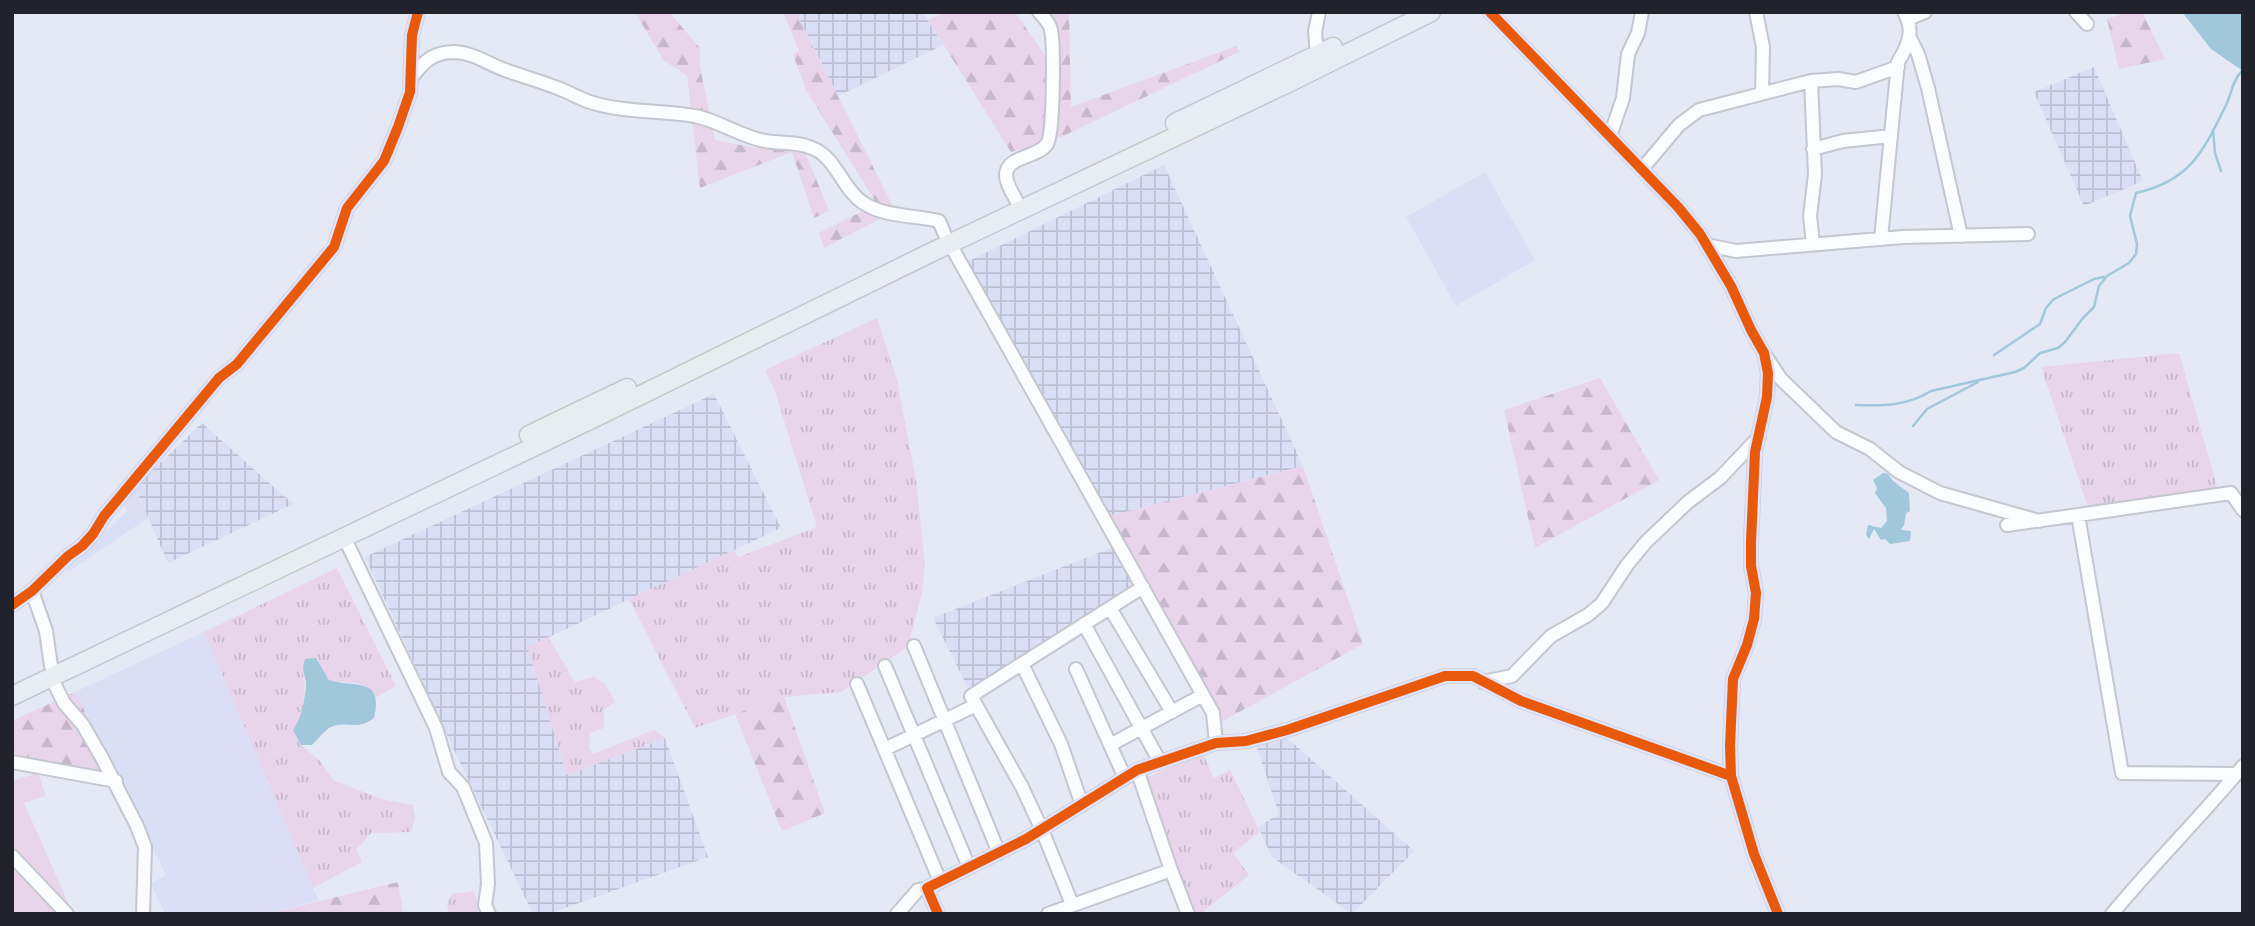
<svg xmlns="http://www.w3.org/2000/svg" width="2255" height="926" font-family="'Fira Sans Condensed',sans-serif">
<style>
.built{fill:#dbdff6}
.industrial{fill:url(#industrial-grid)}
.grass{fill:url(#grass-tufts)}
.forest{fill:url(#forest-firs)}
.pitch{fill:#e8d5ec}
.water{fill:#a0c8da}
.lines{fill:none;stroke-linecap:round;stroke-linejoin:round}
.stream{stroke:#a0c8da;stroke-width:2.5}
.minor-casing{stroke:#c4c6d0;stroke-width:16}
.highway-casing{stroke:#c5c7cc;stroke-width:21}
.minor{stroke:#fbfcfe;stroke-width:12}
.highway{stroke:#e8ecf3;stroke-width:18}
.cycleway-casing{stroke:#dfe3fb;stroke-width:15}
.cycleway{stroke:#e8590c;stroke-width:10}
</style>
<defs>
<pattern id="industrial-grid" width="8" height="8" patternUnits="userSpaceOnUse" patternTransform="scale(1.75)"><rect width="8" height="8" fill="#dbdff6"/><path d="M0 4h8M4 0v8" fill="none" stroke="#bcbfd3"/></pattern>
<pattern id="grass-tufts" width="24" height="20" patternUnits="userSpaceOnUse" patternTransform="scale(1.75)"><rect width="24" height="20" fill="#e8d5ec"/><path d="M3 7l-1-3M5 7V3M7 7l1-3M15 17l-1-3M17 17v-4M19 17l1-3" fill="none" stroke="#c7b7cb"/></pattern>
<pattern id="forest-firs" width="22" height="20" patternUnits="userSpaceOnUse" patternTransform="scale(1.75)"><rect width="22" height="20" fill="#e8d5ec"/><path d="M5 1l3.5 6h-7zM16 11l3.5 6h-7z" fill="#c7b7cb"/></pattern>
</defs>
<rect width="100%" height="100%" fill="#e5e8f5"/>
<path class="built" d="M1485,172L1535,260L1456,306L1406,217Z
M135,487L148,518L68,572L62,562L101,535L126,512L123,501Z
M204,632L313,888L319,900L267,914H165L151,883L166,875L75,692Z"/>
<path class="industrial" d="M796,12H923L943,45L838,96Z
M2094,67L2143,181L2084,206L2034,92Z
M1164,165L1303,466L1106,517L965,263Z
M714,394L781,528L528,647L567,775L665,738L708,857L548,914H533L455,752L365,557Z
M202,423L293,504L168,563L135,487Z
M1116,546L1138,586L970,692L933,618Z
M1286,737L1414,851L1352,914L1272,857L1258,827L1279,814L1256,745Z"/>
<path class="grass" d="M877,318L897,380L916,480L925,565L922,592L908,647L841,692L784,697L695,728L629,599L734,550L738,557L817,527L775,391L765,370Z
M2179,353L2218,490L2089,510L2041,367Z
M337,568L396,686L375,698C368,678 345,685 329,680L316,658L302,670C308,691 300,720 301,745L320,761L333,780L384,800L413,805L415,818L411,832L371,833L356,850L362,862L313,888L204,632Z
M548,637L575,682L594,677L605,684L615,702L604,710V728L590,733L589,748L593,754L654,730L665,738L567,775L527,647Z
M1203,754L1214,778L1230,770L1260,832L1233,853L1249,875L1200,914H1193L1145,778Z
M474,891L478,903V914H449L447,905L452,894Z"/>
<path class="forest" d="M635,12H669L700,48V66L715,140L755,148L803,147L829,211L814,218L792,152L700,188L687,75L664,61Z
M783,12H796L895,211L824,248L819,233L877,204L806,90L793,54L799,51Z
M945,12H1015L1051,64L1052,12H1069L1071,107L1236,46L1239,52L1059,138L1011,152L928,20Z
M2127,12H2142L2165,59L2119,69L2107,19Z
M1600,378L1659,480L1535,548L1504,410Z
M1303,466L1363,644L1223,721L1106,517Z
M75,692L119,780L12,762V721Z
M784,697L825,813L782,831L735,714Z
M398,882L403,914H267Z"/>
<path class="pitch" d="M38,773L46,796L24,803L73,914H12V781Z"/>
<path class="water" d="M2182,12H2243V71L2211,49Z
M1883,473L1888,474L1893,481L1909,493L1910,511L1906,513L1904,525L1901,530L1911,531L1910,541L1890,544L1885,539L1881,540L1874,529L1869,539L1866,535L1868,525L1881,528L1887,521L1886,508L1875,493L1877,488L1873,480Z
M316,658L329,680C354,688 384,676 374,718C356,732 346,719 329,728C323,732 317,740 312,745H301L293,730C302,718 304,702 306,687C307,675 300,674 305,659Z"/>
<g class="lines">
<path class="stream" d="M2213,130L2215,153L2221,171
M1994,355L2040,324L2046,308L2054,299L2094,279L2104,277
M1856,405C1883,406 1907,406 1931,391L2015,372L2024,368L2040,353L2058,348L2065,342L2083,318L2094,307L2099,286L2107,276L2129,263L2136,254L2137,244L2130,216L2136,193C2190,181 2203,152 2226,105C2232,93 2232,81 2242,71
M1913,426L1927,409L1978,382"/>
<g class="minor-casing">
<path id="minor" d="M1490,12L1678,207L1700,234L1731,286L1751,330L1764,353L1768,373L1767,397L1755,452L1751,542V566L1756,593L1754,619L1747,645L1733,679L1730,746L1731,776L1754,854L1778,914
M1756,12L1763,47L1762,93
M2076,12L2087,24
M1908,19L1925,12
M1910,38L1918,54L1928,88L1961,236
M1317,55L1315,32L1319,12
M412,77C425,60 434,52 455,52C474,53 488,64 505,70C522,76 539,81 555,87C567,91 578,98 590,102C624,113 660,110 695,116C720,121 741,137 765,141C781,144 797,141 812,148C836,157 842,188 862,202C883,217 914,215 939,221L945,235
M1811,81L1815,174L1810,216L1813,244
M1610,136L1623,98L1628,54L1638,33L1642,12
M1813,149L1843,141L1891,136
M1642,169L1679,125L1699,110L1811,81L1838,79L1856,82L1898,67
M1016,200C1012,192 1003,179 1007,170C1012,156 1038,157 1047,144C1054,134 1054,45 1051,30C1050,23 1044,18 1039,12
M1881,239L1898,62C1908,46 1915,30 1904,12
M950,244L1213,713L1216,743
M1707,245L1736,251L1903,237L2028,234
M1767,358L1781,379L1836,432L1870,449L1899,472L1940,493L2039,521
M2007,525L2078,515
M344,537L436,728L449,772L463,787L486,843L488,884L485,905L489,914
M32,591L46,631L51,666
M12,605L32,591L68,556L82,546L93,534L104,516L219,378L237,364L334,247L347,208L384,161L398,127L410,92L412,35L418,12
M1110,608L1172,712
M1084,624L1160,762
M914,646L999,853
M1022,664L1061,744L1082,805
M885,666L969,867
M1076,669L1125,778
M51,677L64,703L83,725L102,758L137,826L145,847L143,914
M1483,682L1512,676L1551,636L1588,615L1602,603L1627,565L1646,542L1688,502L1720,478L1759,437
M857,684L940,881
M1110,745L1203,695
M885,749L976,705
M12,762L116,781
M2236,774L2122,773L2078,515L2231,493L2243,510
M12,856L67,914
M1171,870L1188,914
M1072,904L1042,830L1022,787L971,696L1143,587
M897,914L918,890L927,888
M938,914L927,888L1026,839L1137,770L1216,743L1246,741L1287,730L1445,676H1473L1521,701L1731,776
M1048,914L1171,870L1137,770
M2112,914C2154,863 2201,817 2243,766"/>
</g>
<g class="highway-casing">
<path id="highway" d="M1175,123L1333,47
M529,435L627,388
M12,696L592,419L928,254L1288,83L1431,12"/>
</g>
<use href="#minor" class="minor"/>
<use href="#highway" class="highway"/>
<g class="cycleway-casing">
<path id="cycleway" d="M1490,12L1678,207L1700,234L1731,286L1751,330L1764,353L1768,373L1767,397L1755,452L1751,542V566L1756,593L1754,619L1747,645L1733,679L1730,746L1731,776L1754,854L1778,914
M12,605L32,591L68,556L82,546L93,534L104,516L219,378L237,364L334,247L347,208L384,161L398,127L410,92L412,35L418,12
M938,914L927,888L1026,839L1137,770L1216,743L1246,741L1287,730L1445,676H1473L1521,701L1731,776"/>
</g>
<use href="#cycleway" class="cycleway"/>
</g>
<rect width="2255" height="926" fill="none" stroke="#21222b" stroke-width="28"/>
</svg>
